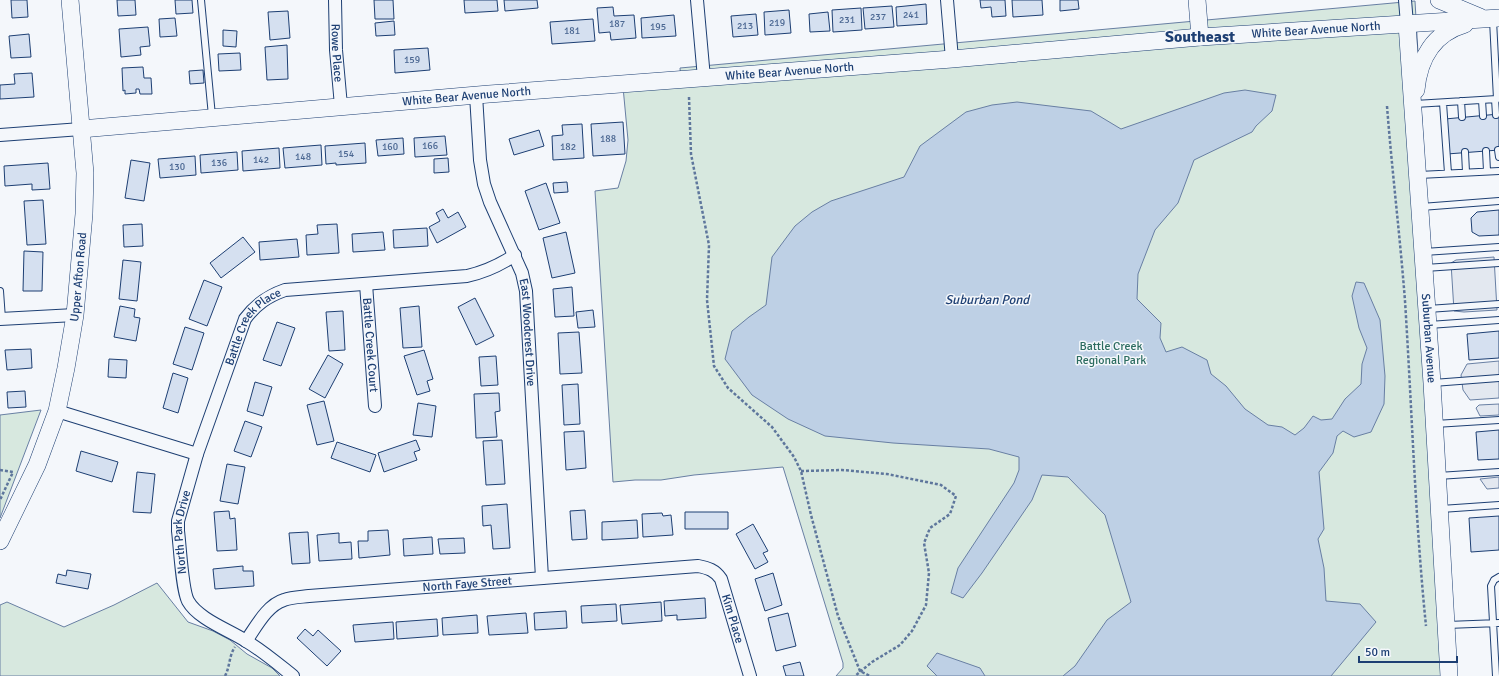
<svg xmlns="http://www.w3.org/2000/svg" width="1499" height="676" font-family="Signika,sans-serif">
<style>
.green{fill:#d7e8df;stroke:#687fa3}
.parking{fill:#e3e8f0;stroke:#687fa3}
.water{fill:#bed0e5;stroke:#687fa3}
.building{fill:#d5e0f0;stroke:#1d3f73}
.lines{fill:none;stroke-linecap:round;stroke-linejoin:round}
.lane-casing{stroke:#1d3f73;stroke-width:8}
.street-casing{stroke:#1d3f73;stroke-width:14}
.secondary-casing{stroke:#1d3f73;stroke-width:18}
.path{stroke:#5e769c;stroke-width:2.5;stroke-dasharray:3 2;stroke-linecap:butt}
.lane{stroke:#f4f7fb;stroke-width:6}
.street{stroke:#f4f7fb;stroke-width:12}
.secondary{stroke:#f4f7fb;stroke-width:17}
.labels{text-anchor:middle;dominant-baseline:central;stroke-width:3;stroke-linejoin:round;paint-order:stroke}
.number-label{font-size:10px;fill:#4b6792}
.street-label{font-size:12px;fill:#1d3f73;stroke:#f4f7fb}
.park-label{font-size:12px;fill:#2c6c60;stroke:#f4f7fb}
.water-label{font-size:13px;font-style:italic;fill:#1d3f73;stroke:#f4f7fb}
.district-label{font-size:16px;font-weight:bold;fill:#1d3f73;stroke:#f4f7fb}
</style>
<rect width="100%" height="100%" fill="#f4f7fb"/>
<path class="green" d="M1415,1L1454,676H836L843,668V663L783,467L694,475L661,480H635L613,482L595,191L618,188L626,161L628,140L623,87L681,81L680,68Z
M41,410L0,518V415Z
M157,583L188,622L213,631L230,640L247,654L272,668L280,676H0V605L7,602L64,627L114,605Z"/>
<path class="parking" d="M1494,257L1497,310L1464,312L1454,311L1451,263L1456,260Z
M1499,361V398L1470,400L1463,390L1461,375L1467,364Z
M1499,404V415L1480,416L1476,408L1479,405Z
M1499,477V488L1487,489L1480,479Z"/>
<path class="water" d="M1245,90L1276,95L1272,111L1256,126L1252,132L1194,160L1178,203L1155,230L1138,274L1137,299L1161,323L1160,338L1166,352L1182,347L1207,360L1211,374L1226,386L1245,409L1268,425L1282,427L1295,435L1304,428L1313,416L1321,420L1332,419L1345,399L1361,384L1362,364L1367,348L1359,328L1352,296L1356,282L1364,283L1380,320L1385,376L1384,404L1371,432L1354,437L1343,431L1337,436L1333,453L1319,472L1324,529L1318,539L1324,568L1326,601L1360,604L1376,622L1331,676H1063L1075,666L1107,620L1131,602L1105,515L1068,477L1042,475L1032,500L982,573L963,598L951,593L958,568L1014,483L1019,470V457L989,449L893,443L825,436L788,419L752,395L725,359L732,331L749,317L766,305L772,257L795,226L812,212L831,201L904,177L920,146L966,112L992,105L1017,102L1091,111L1121,129L1224,93Z
M937,653L980,668L985,676H937L927,666Z"/>
<path class="building" d="M11,0H27L28,17L12,18Z
M117,0H135L136,15L118,16Z
M175,0H192L193,13L176,14Z
M374,0H393L394,19H375Z
M464,0H497L498,11L465,13Z
M504,0H537L538,8L505,11Z
M980,0H1005L1006,16L992,17L991,7L981,8Z
M1012,0H1042L1043,15L1013,17Z
M1060,0H1078L1079,9L1060,11Z
M926,4L927,24L897,26L896,7Z
M892,6L894,27L865,29L863,8Z
M613,7L614,16L634,15L636,38L611,40L610,32L599,33L597,8Z
M861,8L862,30L833,32L832,10Z
M789,10L791,33L765,35L764,12Z
M288,11L290,38L270,40L268,12Z
M828,12L830,31L810,32L809,14Z
M756,14L758,35L733,37L731,16Z
M674,15L676,36L642,38L641,18Z
M175,18L177,36L160,37L159,19Z
M593,19L595,41L552,44L550,22Z
M394,21L395,35L376,36L375,23Z
M148,27L150,46L140,47L141,55L121,57L119,29Z
M223,30L237,31L236,47L223,46Z
M29,34L31,57L11,58L9,36Z
M287,45L288,79L267,80L265,47Z
M428,48L430,70L395,73L394,50Z
M240,53L241,70L219,71L218,54Z
M143,67L144,78H151L152,94H140L139,89H136V93L125,94V90L123,91L122,68Z
M203,70L204,83L190,84L189,71Z
M32,73L34,97L0,99V85L15,84L14,74Z
M1499,114V150L1447,154L1445,119Z
M623,122L625,154L593,156L591,124Z
M582,124L584,158L553,160L552,136L563,135L562,125Z
M539,130L544,146L514,155L509,139Z
M445,136L447,155L415,157L414,138Z
M403,138L404,154L378,156L376,140Z
M365,143L366,163L336,165V163L326,164L325,146Z
M321,145L322,165L285,168L283,148Z
M279,148L280,168L243,171L242,151Z
M237,152L238,170L201,173L200,155Z
M195,156L196,175L160,178L158,159Z
M448,158L449,172L434,173V159Z
M131,160L150,163L144,201L125,198Z
M48,163L50,189L32,190V184L5,186L4,166Z
M567,182L568,192L554,193L553,183Z
M546,183L560,223L539,230L525,191Z
M43,200L46,244L27,245L24,201Z
M443,209L448,218L458,212L466,227L437,243L429,227L440,221L436,213Z
M1499,210V235L1479,236L1472,232L1471,218L1477,212Z
M142,224L143,246L124,247L123,225Z
M337,224L339,253L307,255L306,235L318,234L317,225Z
M427,228L428,246L394,248L393,230Z
M383,232L385,250L353,252L352,234Z
M566,232L575,273L552,278L543,238Z
M243,237L255,252L221,278L210,263Z
M297,239L299,257L260,260L259,242Z
M24,251L43,252L42,291H23Z
M123,260L141,262L137,301L119,299Z
M204,280L222,287L207,326L189,319Z
M572,287L574,316L555,317L553,289Z
M475,298L494,336L476,345L458,307Z
M120,306L135,309L134,317L140,318L136,341L114,337Z
M419,306L422,347L403,348L400,308Z
M593,310L595,327L578,328L576,312Z
M343,311L345,350L329,351L326,312Z
M277,322L295,328L281,366L263,360Z
M185,327L204,333L192,370L173,364Z
M1499,331V358L1469,360L1467,334Z
M579,332L582,373L560,374L558,333Z
M31,349L32,368L7,370L5,350Z
M424,350L433,379L427,381L430,391L417,395L404,356Z
M328,355L343,364L325,398L309,389Z
M496,356L498,385L481,386L479,357Z
M109,359L127,360L126,378L108,377Z
M173,373L188,378L178,413L163,408Z
M255,382L272,387L263,416L247,411Z
M578,384L580,424L564,425L562,385Z
M25,391L26,407L8,408L7,392Z
M499,393L500,411L495,412L497,437L476,438L474,394Z
M324,401L334,441L317,445L307,405Z
M418,403L436,406L432,437L413,435Z
M245,421L262,427L251,457L234,451Z
M1499,430V459L1478,460L1476,432Z
M584,431L586,468L566,470L564,432Z
M416,440L420,450L414,452L417,460L384,472L378,453Z
M502,440L505,484L486,485L483,441Z
M337,442L376,455L370,472L331,458Z
M81,451L118,462L112,482L76,471Z
M227,464L245,467L238,504L220,501Z
M137,472L155,474L151,513L133,512Z
M507,504L510,548L493,549L491,525L483,526L482,506Z
M585,510L587,539L572,540L570,511Z
M229,511L230,519L235,518L237,550L217,551L214,512Z
M685,512H728V529H685Z
M662,513L663,516L671,515L673,535L643,537L642,514Z
M1499,516V550L1471,552L1469,518Z
M637,520L638,538L602,540V522Z
M753,524L768,551L763,553L768,562L755,569L736,534Z
M388,530L390,555L359,558L358,541H368V531Z
M308,532L310,563L292,564L289,533Z
M339,533V543L351,542L352,559L319,561L317,535Z
M432,537L433,554L404,556L403,539Z
M464,538L465,553L440,554L438,539Z
M243,566V571H253L254,586L215,589L213,569Z
M67,570L91,574L88,589L56,583L58,574L66,576Z
M773,573L782,605L765,611L755,579Z
M705,598L706,618L677,620V615L665,616L664,601Z
M661,602L662,621L622,624L620,605Z
M616,604L617,621L582,623L581,606Z
M566,611L567,628L535,630L534,613Z
M526,613L528,633L489,635L487,616Z
M788,613L796,646L776,651L768,618Z
M477,615L478,633L443,635L442,618Z
M437,619L438,636L397,639L396,622Z
M393,622L394,639L355,642L353,625Z
M305,629L313,636L318,630L341,651L327,666L297,638Z
M800,662L804,676H786L783,666Z"/>
<g class="lines">
<g class="lane-casing">
<path id="lane" d="M201,0L212,116
M1495,99L1496,115
M1482,100L1483,116
M1461,101L1462,117
M1443,103L1448,173
M1415,104L1497,99L1493,20
M1498,150L1499,157
M1486,151L1487,171
M1465,152L1466,172
M1419,175L1499,171
M1421,207L1499,201
M1424,252L1499,247
M1425,268L1499,263
M0,291L2,319
M1428,309L1499,304
M1429,325L1499,320
M1433,383L1499,378
M1435,424L1499,420
M1438,476L1499,472
M1441,509L1499,505
M1447,625L1499,623
M1496,676L1491,586L1494,580L1499,577"/>
</g>
<g class="street-casing">
<g id="street">
<path id="s1" d="M335,0L336,50L341,106"/>
<path d="M697,0L704,78"/>
<path d="M947,0L952,59"/>
<path d="M1405,0L1407,24"/>
<path id="s2" d="M476,95L480,160L484,184L490,202L522,273L526,291L542,578"/>
<path d="M0,135L81,129"/>
<path id="s3" d="M366,284L375,406"/>
<path d="M0,319L75,315"/>
<path d="M57,411L197,454"/>
<path id="s4" d="M246,641C256,627 267,605 284,600C292,597 301,597 309,596L698,566C708,568 715,570 721,579L750,676"/>
<path id="s5" d="M293,676C278,664 263,651 246,641C229,630 198,619 188,601C182,590 180,546 178,531V521L197,454L245,319C256,304 268,296 285,290L467,276C485,272 500,265 515,255"/>
</g>
</g>
<g class="secondary-casing">
<g id="secondary">
<path d="M1197,0L1200,37"/>
<path d="M1439,0L1480,17"/>
<path id="s6" d="M1407,24L1432,383L1449,676"/>
<path d="M1416,90C1419,58 1434,33 1465,24"/>
<path id="s7" d="M81,129L489,94L952,59L1200,37L1499,18"/>
<path id="s8" d="M0,541L37,465L57,411L66,368L75,315L84,214L85,173L70,0"/>
</g>
</g>
<path class="path" d="M689,97L691,154L709,245L707,300L714,366L728,388L772,427L794,457L801,471L811,515L838,616L860,671L870,676
M1387,106C1392,171 1400,236 1405,301C1412,410 1415,518 1426,626
M0,470L13,472L0,500
M801,471L842,470L887,474L941,485L956,496L950,514L930,528L924,543L929,573L926,605L912,631L900,645L872,662L855,676
M225,676C230,667 229,655 235,647"/>
<use href="#lane" class="lane"/>
<use href="#street" class="street"/>
<use href="#secondary" class="secondary"/>
</g>
<g class="labels">
<g class="number-label">
<text x="911" y="15">241</text>
<text x="878" y="17">237</text>
<text x="847" y="20">231</text>
<text x="777" y="23">219</text>
<text x="617" y="24">187</text>
<text x="745" y="26">213</text>
<text x="658" y="27">195</text>
<text x="572" y="31">181</text>
<text x="412" y="60">159</text>
<text x="608" y="139">188</text>
<text x="430" y="146">166</text>
<text x="390" y="147">160</text>
<text x="568" y="147">182</text>
<text x="346" y="154">154</text>
<text x="303" y="157">148</text>
<text x="261" y="160">142</text>
<text x="219" y="163">136</text>
<text x="177" y="167">130</text>
</g>
<g class="street-label">
<text stroke="none"><textPath href="#s7" startOffset="1239">White Bear Avenue North</textPath></text>
<text stroke="none"><textPath href="#s1" startOffset="53">Rowe Place</textPath></text>
<text stroke="none"><textPath href="#s7" startOffset="711">White Bear Avenue North</textPath></text>
<text stroke="none"><textPath href="#s7" startOffset="387">White Bear Avenue North</textPath></text>
<text stroke="none"><textPath href="#s8" startOffset="278">Upper Afton Road</textPath></text>
<text stroke="none"><textPath href="#s5" startOffset="422">Battle Creek Place</textPath></text>
<text stroke="none"><textPath href="#s2" startOffset="246">East Woodcrest Drive</textPath></text>
<text stroke="none"><textPath href="#s6" startOffset="315">Suburban Avenue</textPath></text>
<text stroke="none"><textPath href="#s3" startOffset="61">Battle Creek Court</textPath></text>
<text stroke="none"><textPath href="#s5" startOffset="200">North Park Drive</textPath></text>
<text stroke="none"><textPath href="#s4" startOffset="241">North Faye Street</textPath></text>
<text stroke="none"><textPath href="#s4" startOffset="541">Kim Place</textPath></text>
</g>
<g class="park-label">
<text x="1111" y="346">Battle Creek<tspan x="1111" dy="14">Regional Park</tspan></text>
</g>
<g class="water-label">
<text x="987" y="300">Suburban Pond</text>
</g>
<g class="district-label">
<text x="1200" y="37">Southeast</text>
</g>
</g>
<path d="M1359 656v6h98v-6" fill="none" stroke="#1d3f73" stroke-width="2"/>
<text x="1365" y="656" font-size="12" fill="#1d3f73" stroke="#f4f7fb" stroke-width="3" paint-order="stroke">50 m</text>
</svg>
